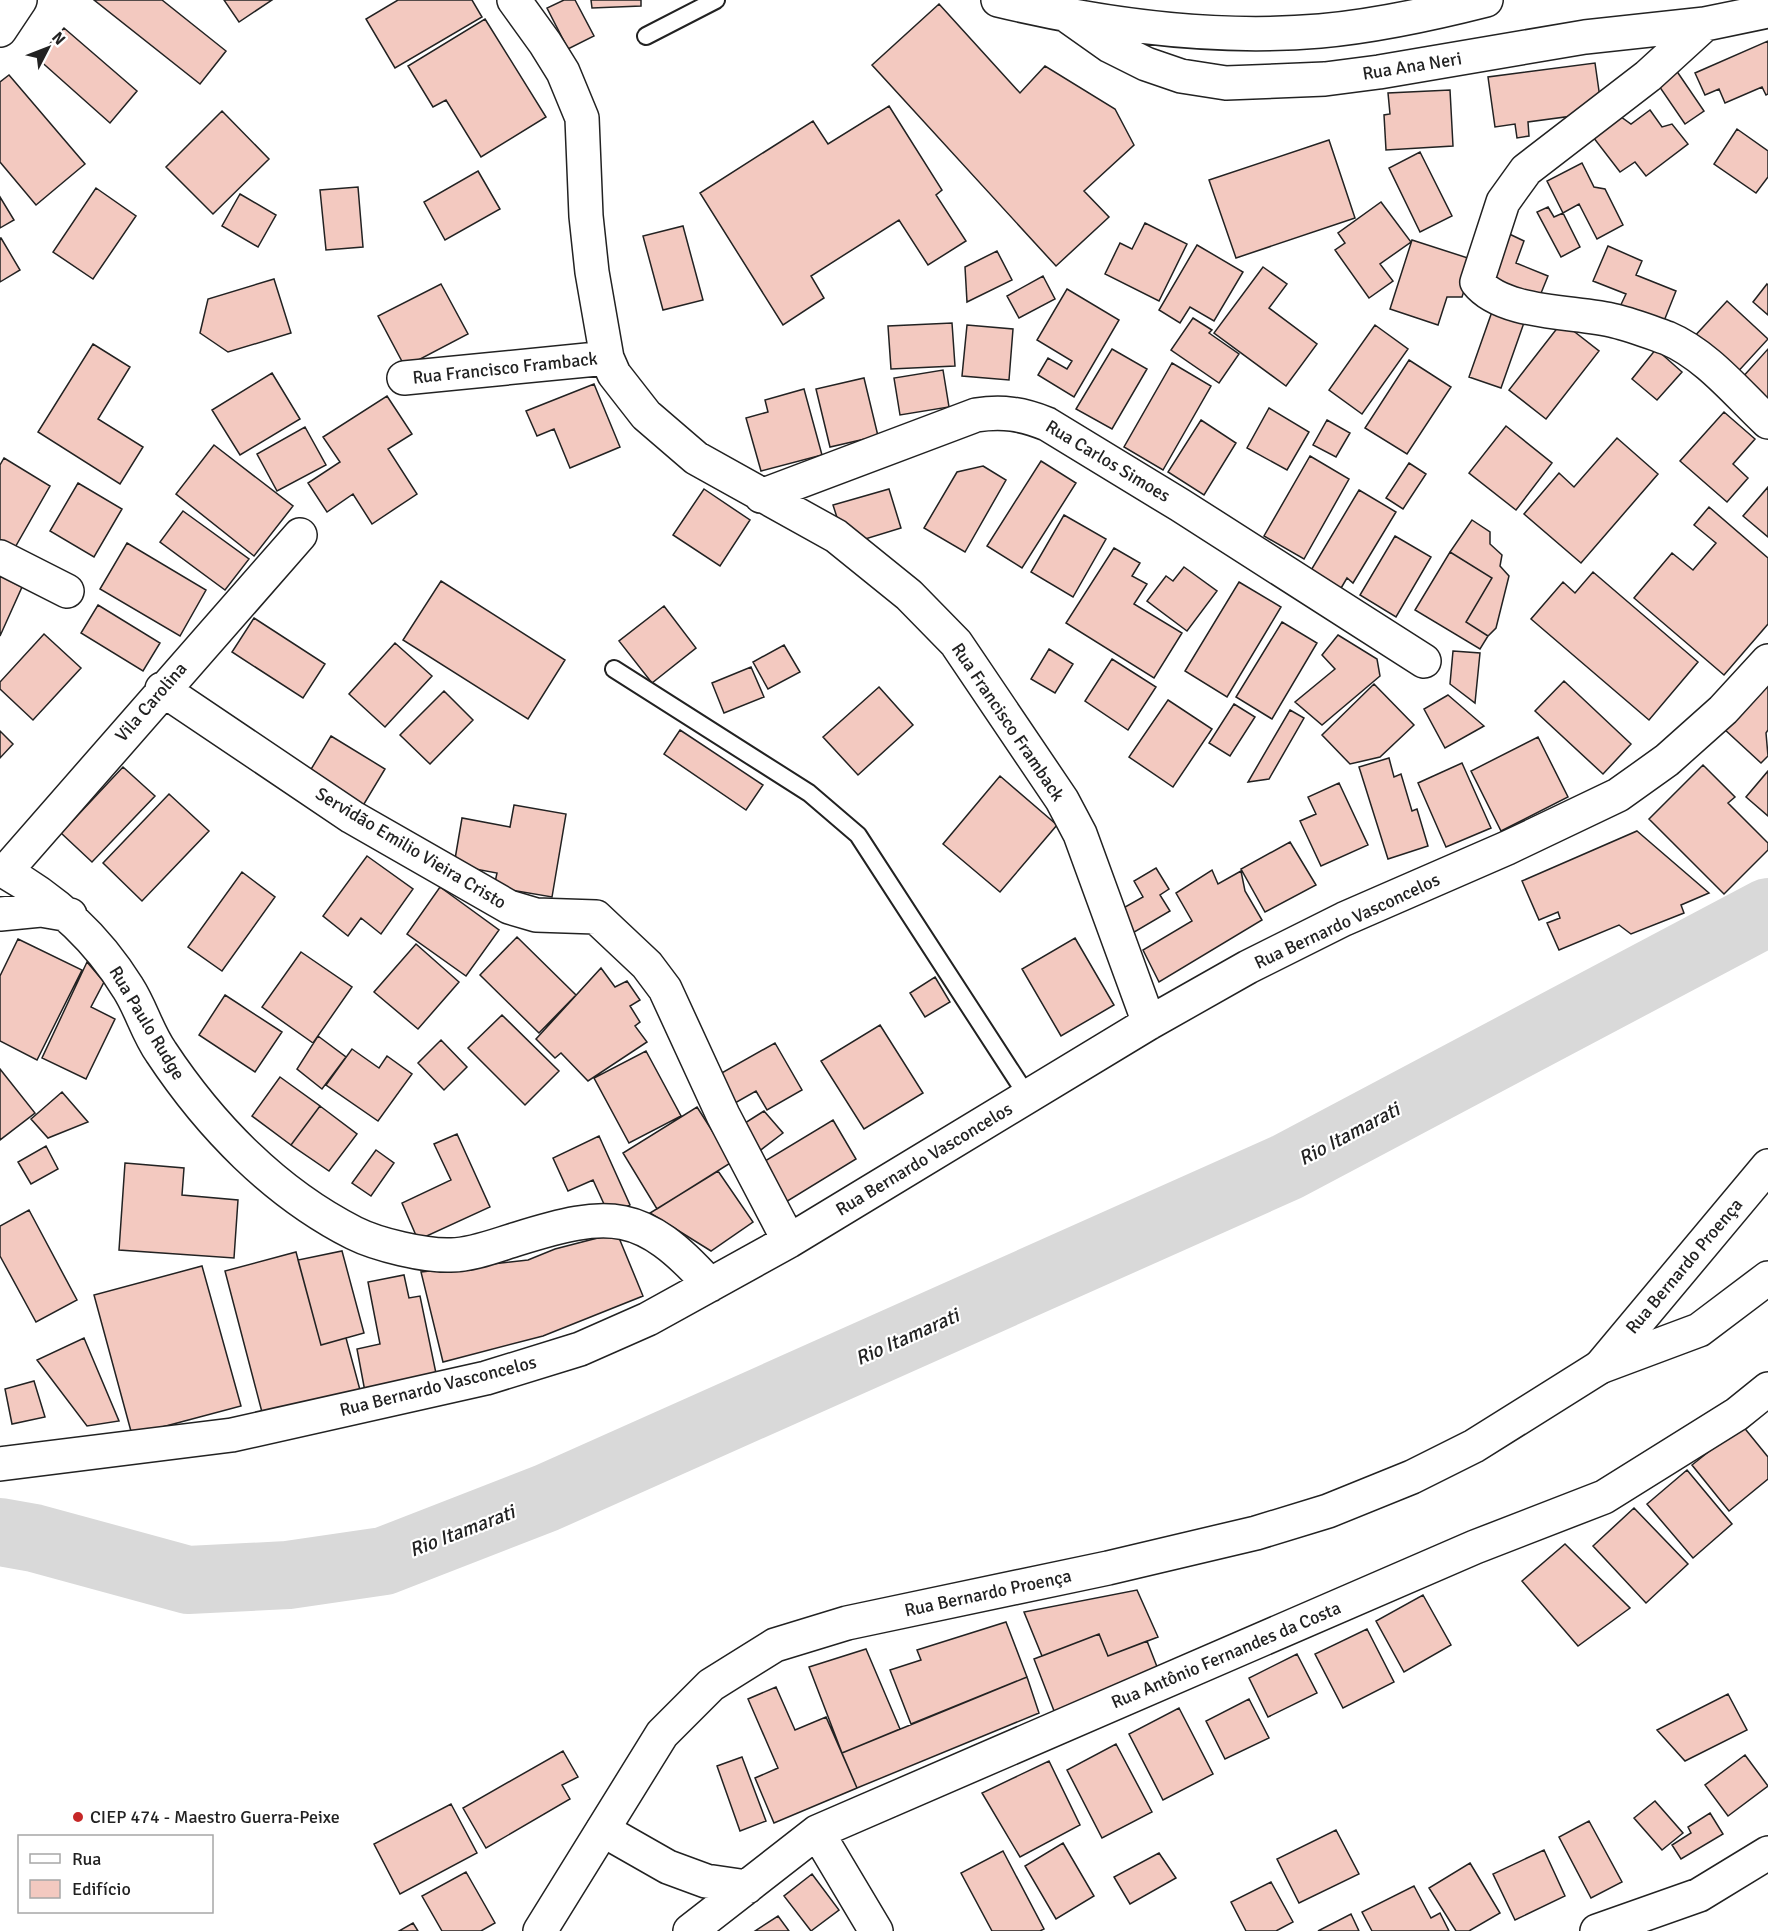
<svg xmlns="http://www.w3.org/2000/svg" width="1768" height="1931" font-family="Signika,sans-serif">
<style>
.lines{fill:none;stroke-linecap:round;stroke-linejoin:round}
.river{stroke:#d9d9d9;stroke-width:68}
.building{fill:#f3c9c0;stroke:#222;stroke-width:1.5}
.lane-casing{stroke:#222;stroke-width:20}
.street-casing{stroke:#222;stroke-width:36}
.secondary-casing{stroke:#222;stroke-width:36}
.lane{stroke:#fff;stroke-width:16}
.street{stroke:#fff;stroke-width:33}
.secondary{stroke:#fff;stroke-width:33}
.poi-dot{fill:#c62828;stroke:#fff;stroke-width:2}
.labels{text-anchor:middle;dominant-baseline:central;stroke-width:4.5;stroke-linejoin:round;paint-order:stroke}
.street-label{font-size:18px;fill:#222;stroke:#fff}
.poi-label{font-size:18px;fill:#222;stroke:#fff;text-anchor:start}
.water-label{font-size:20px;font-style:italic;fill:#222;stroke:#fff}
</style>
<rect width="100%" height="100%" fill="#fff"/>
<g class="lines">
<path class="river" d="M0,1532L34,1538L188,1580L288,1575L384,1561L546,1498L1287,1167L1768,912"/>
</g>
<path class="building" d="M94,0H162L226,51L200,84Z
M224,0H272L239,22Z
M398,0H472L482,17L395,68L366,19Z
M564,0H575L594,36L568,49L547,8Z
M591,0H641V6L592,8Z
M939,4L1020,93L1045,66L1115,109L1134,145L1084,191L1109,217L1056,266L872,65Z
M485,19L546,117L481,157L446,100L433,107L408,66Z
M64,28L137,91L110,123L37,58Z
M1768,41V94L1766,95L1762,87L1725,103L1719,89L1705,95L1695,73Z
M1595,63L1602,112L1528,122L1529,136L1517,138L1515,124L1495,127L1488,77Z
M1676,70L1704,111L1685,124L1657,83Z
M9,75L85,164L36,205L0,162V82Z
M1450,90L1453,146L1386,150L1384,115L1390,114L1388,93Z
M889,106L942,190L936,195L966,241L928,265L899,220L811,276L824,298L783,325L700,193L813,121L828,144Z
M1650,110L1662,127L1672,124L1688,144L1646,176L1635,162L1620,172L1593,137L1621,117L1631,124Z
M222,111L269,159L213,214L166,167Z
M1737,129L1768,151V177L1756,193L1714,164Z
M1329,140L1355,218L1236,258L1209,180Z
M1420,152L1452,216L1420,232L1389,168Z
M1582,163L1594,187L1605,189L1623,225L1597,239L1579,204L1563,213L1547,181Z
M478,171L500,209L445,240L424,202Z
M358,187L363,247L326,250L320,190Z
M96,188L136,216L93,279L53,252Z
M240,194L276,215L258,247L222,226Z
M0,197L14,220L0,228Z
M1381,202L1411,242L1380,264L1393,281L1369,298L1335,250L1345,243L1338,233Z
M1548,207L1554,217L1563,213L1580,247L1561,257L1537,212Z
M1145,223L1187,244L1159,301L1105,274L1120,243L1132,249Z
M683,226L703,300L663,310L643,236Z
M1503,231L1524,241L1516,263L1548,276L1537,303L1483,280Z
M1,238L20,270L0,282V238Z
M1412,240L1474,260L1462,297H1447L1438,325L1390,309Z
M1197,245L1243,272L1214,321L1190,307L1180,323L1159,310Z
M1608,246L1642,261L1636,275L1676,291L1660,331L1617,313L1626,294L1593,281Z
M997,251L1012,280L967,302L965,267Z
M1263,267L1287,284L1269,308L1317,344L1286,386L1214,333Z
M1043,276L1055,299L1019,318L1007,296Z
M274,279L291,333L228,352L200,333L208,299Z
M441,284L468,334L405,367L378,316Z
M1767,284L1768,285V315L1753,302Z
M1067,289L1119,320L1074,397L1038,375L1048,358L1067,369L1072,361L1037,340Z
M1727,301L1768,339L1733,377L1692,339Z
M1494,306L1526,317L1501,388L1469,377Z
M1193,318L1212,330L1209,333L1239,354L1219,383L1171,350Z
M1562,322L1599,351L1546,419L1509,390Z
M952,323L955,366L891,369L888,326Z
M967,325L1013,329L1009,380L962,376Z
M1375,325L1408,349L1362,414L1329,390Z
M93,344L130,367L98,419L143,447L120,484L38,432Z
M1112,349L1147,369L1112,429L1076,409Z
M1656,349L1682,372L1657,400L1632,379Z
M1768,349V403L1741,379Z
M1409,360L1451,387L1407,454L1365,428Z
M1172,363L1211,386L1163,470L1124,447Z
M943,370L949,407L900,415L894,378Z
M272,373L300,419L240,455L212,410Z
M864,378L878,436L830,447L816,389Z
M594,384L620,447L570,468L554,429L537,436L526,411Z
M804,389L822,455L761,471L746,418L768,412L765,400Z
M387,396L412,434L388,449L417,494L372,524L353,494L327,512L308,483L340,462L323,437Z
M1269,408L1309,432L1287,470L1247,448Z
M1724,412L1755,439L1733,464L1748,478L1727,502L1680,461Z
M1201,420L1236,443L1204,495L1168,472Z
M1327,420L1350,433L1336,457L1313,445Z
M1506,426L1552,463L1516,510L1469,473Z
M305,427L326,465L277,491L257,454Z
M1617,438L1658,474L1581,563L1524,514L1559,473L1574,487Z
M214,445L293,506L254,556L176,494Z
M1310,456L1349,479L1304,559L1264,536Z
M4,458L50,486L9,558L0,553V465Z
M1041,461L1076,483L1022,568L987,546Z
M1409,463L1426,474L1403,509L1386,498Z
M983,466L1006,480L965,552L924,528L957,472Z
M78,483L122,509L94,557L50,531Z
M1768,487V537L1743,516Z
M704,489L750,520L720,566L673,535Z
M889,489L901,528L862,540L841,530L833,505Z
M1359,490L1396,512L1353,583L1347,578L1337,595L1307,577Z
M1709,507L1768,558V624L1724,675L1634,598L1672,553L1693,570L1716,543L1694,525Z
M183,511L249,559L225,590L160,542Z
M1064,515L1106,539L1073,597L1031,572Z
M1472,520L1490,532V544L1502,555L1500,566L1509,576L1496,628L1488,636L1466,622L1492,578L1450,552Z
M1395,536L1431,557L1396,617L1360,595Z
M127,543L206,590L180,636L100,589Z
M1114,548L1140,563L1132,576L1147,584L1134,604L1182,633L1154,678L1066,623Z
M1450,552L1492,578L1466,622L1488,636L1480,649L1415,610Z
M1184,567L1217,591L1187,631L1147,601L1166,576L1173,581Z
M1593,572L1698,662L1649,720L1531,619L1563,582L1575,593Z
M0,576L22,587L0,636Z
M441,581L565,660L528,719L403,640Z
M1239,582L1281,607L1227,697L1185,671Z
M98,605L160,643L143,671L81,633Z
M664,606L696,648L652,683L619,641Z
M254,618L325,664L303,698L232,652Z
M1282,622L1317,643L1272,719L1236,697Z
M44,634L81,668L33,720L0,689V682Z
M1338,635L1377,659L1380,676L1322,725L1295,702L1335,669L1322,655Z
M395,643L432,676L385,727L349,694Z
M784,645L800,672L768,689L753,662Z
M1049,649L1073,664L1055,693L1031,679Z
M1453,651L1480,653L1475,703L1450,684Z
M1112,659L1156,687L1128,730L1085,701Z
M751,667L764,697L724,713L712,683Z
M1768,680V730L1766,733L1768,756L1761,763L1723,728Z
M1564,681L1631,744L1603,774L1535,711Z
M1374,684L1414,725L1380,757L1350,764L1322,735Z
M879,687L913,725L858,775L823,737Z
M444,691L473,720L430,764L400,735Z
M1448,695L1484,726L1445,748L1424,709Z
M1168,700L1212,729L1173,787L1129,757Z
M1234,704L1255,717L1230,756L1209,743Z
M1290,710L1304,718L1269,779L1248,782Z
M680,730L763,785L746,810L664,754Z
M0,731L13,744L0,758Z
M331,736L385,769L361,809L307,776Z
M1538,737L1568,797L1501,831L1471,771Z
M1389,758L1394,777L1401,774L1412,811L1417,809L1428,846L1388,859L1359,767Z
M1462,763L1491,828L1446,847L1418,783Z
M1703,765L1735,797L1728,803L1768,843V850L1724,894L1649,819Z
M123,767L155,796L92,862L61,833Z
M1768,771V816L1746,797Z
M1000,776L1057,825L1000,892L943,844Z
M1339,783L1368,845L1321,866L1300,821L1316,814L1308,797Z
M169,794L209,831L142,901L103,863Z
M514,805L566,814L552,897L494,887L497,873L454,865L462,818L510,827Z
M1637,831L1709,893L1681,905L1684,913L1631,934L1619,925L1559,950L1547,923L1560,918L1558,912L1539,920L1522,881Z
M1290,842L1316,885L1265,912L1241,869Z
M367,856L413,889L381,934L361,918L348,936L323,916Z
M1156,868L1169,889L1160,895L1170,911L1131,934L1118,911L1143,897L1134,881Z
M1212,870L1218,884L1241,871L1245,891L1262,920L1159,982L1143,950L1192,921L1176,893Z
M242,872L275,897L222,971L188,947Z
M440,887L499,930L466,976L407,934Z
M517,937L576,995L539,1033L480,975Z
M1075,938L1114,1005L1061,1036L1022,969Z
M18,939L82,970L37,1060L0,1041V976Z
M416,944L459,982L418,1029L374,992Z
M301,952L352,987L313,1043L262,1007Z
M87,962L104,982L91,1007L115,1019L86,1079L42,1058Z
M601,968L615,987L627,981L640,1000L630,1006L640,1022L635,1026L647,1042L588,1081L561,1053L555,1058L536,1039Z
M935,977L950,1002L925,1017L910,993Z
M225,995L282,1032L255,1072L199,1035Z
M502,1015L559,1071L525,1105L468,1048Z
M880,1025L923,1093L864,1129L821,1061Z
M318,1036L346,1057L322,1089L297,1069Z
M441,1040L467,1067L444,1090L418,1063Z
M775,1043L802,1090L767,1110L756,1091L728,1107L711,1079Z
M352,1049L379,1068L387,1056L412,1074L378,1121L326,1085Z
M646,1051L681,1116L629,1143L594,1078Z
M0,1069L35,1113L0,1140Z
M280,1077L320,1106L291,1145L252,1116Z
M62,1092L88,1122L48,1138L31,1119Z
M320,1106L357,1134L329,1171L291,1145Z
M697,1107L732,1162L657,1209L623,1153Z
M764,1111L783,1133L749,1159L737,1128Z
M833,1120L856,1159L781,1205L757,1166Z
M457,1134L490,1207L418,1240L402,1203L451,1180L434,1144Z
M599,1136L630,1205L609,1215L593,1180L568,1191L553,1158Z
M46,1146L58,1169L31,1184L18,1162Z
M376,1150L394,1163L371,1196L352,1183Z
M125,1163L184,1168L182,1195L238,1200L234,1258L119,1250Z
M718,1171L753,1222L711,1251L650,1213Z
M29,1210L77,1300L36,1322L0,1256V1226Z
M617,1233L643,1296L543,1336L443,1362L421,1272L528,1260L555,1249Z
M342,1251L364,1333L321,1345L298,1260Z
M296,1252L321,1345L346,1338L360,1390L263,1416L225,1271Z
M202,1266L241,1406L132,1435L94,1295Z
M404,1275L409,1298L420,1296L438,1383L366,1397L357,1349L380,1344L368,1282Z
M84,1338L119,1421L87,1426L37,1360Z
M34,1381L45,1417L12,1424L5,1389Z
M1742,1425L1768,1457V1479L1729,1511L1692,1465Z
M1687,1470L1732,1524L1693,1558L1647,1504Z
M1634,1508L1688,1564L1646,1603L1593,1546Z
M1565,1544L1630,1608L1578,1646L1522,1581Z
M1137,1590L1158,1637L1108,1656L1099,1634L1042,1656L1024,1612Z
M1423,1595L1451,1645L1404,1672L1376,1621Z
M1006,1622L1027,1677L911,1724L890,1670L921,1660L917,1650Z
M1367,1629L1394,1682L1343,1708L1315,1654Z
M1099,1634L1108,1656L1147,1641L1161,1677L1056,1716L1034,1659Z
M866,1649L900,1729L842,1753L809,1667Z
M1297,1654L1317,1693L1268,1717L1249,1678Z
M1027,1677L1039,1713L857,1788L842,1753Z
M776,1687L795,1730L826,1717L857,1788L774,1823L755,1778L778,1768L748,1699Z
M1728,1694L1747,1730L1685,1761L1657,1730Z
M1249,1699L1269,1738L1225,1759L1206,1721Z
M1179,1708L1213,1774L1163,1800L1129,1734Z
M1116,1744L1152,1812L1102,1838L1067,1770Z
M563,1751L578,1777L562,1785L570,1799L486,1848L463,1808Z
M1745,1755L1768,1786L1728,1816L1705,1785Z
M742,1757L766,1821L740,1831L717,1766Z
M1049,1761L1080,1825L1020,1857L982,1793Z
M1655,1801L1683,1833L1662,1850L1634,1818Z
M451,1804L477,1853L400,1894L374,1844Z
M1710,1813L1723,1834L1681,1859L1672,1845L1691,1833L1688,1827Z
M1589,1821L1622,1882L1591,1898L1559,1837Z
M1336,1830L1359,1874L1299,1903L1277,1859Z
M1063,1843L1094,1896L1056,1919L1025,1866Z
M1544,1850L1565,1896L1515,1920L1493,1874Z
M1003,1851L1044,1929L1040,1931H992L961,1873Z
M1159,1853L1176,1878L1130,1904L1114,1877Z
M1470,1863L1500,1913L1469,1931H1456L1429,1888Z
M466,1872L495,1923L481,1931H442L422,1896Z
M812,1874L839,1910L811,1931L784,1896Z
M1271,1882L1293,1922L1276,1931H1246L1231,1902Z
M1414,1886L1431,1918L1440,1913L1449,1931H1372L1362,1912Z
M1351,1914L1359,1931H1318Z
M778,1916L789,1931H755Z
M413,1923L418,1931H399Z"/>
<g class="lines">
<g class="lane-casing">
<path id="lane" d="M646,36L716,0
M614,669L809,793L858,835L1028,1097"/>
</g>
<g class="street-casing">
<path id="street" d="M514,0L545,43L563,72L582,118L586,216L592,272L607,358L614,374L646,415L696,458L836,536L909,595L956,643L1062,800L1080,834L1149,1023
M998,0C1102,25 1213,40 1320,31C1376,26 1431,14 1486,0
M1069,17L1110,46L1146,64L1181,76L1226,83L1325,79L1379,72L1585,37L1705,24L1768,11
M1705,24L1648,76L1526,170L1503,202L1477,282C1503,315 1576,311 1615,321C1632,325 1650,332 1667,338C1707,355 1737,393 1768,422
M0,30L20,0
M404,378L607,358
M761,496L976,415C1003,411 1022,414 1047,424L1180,505L1424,661
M0,557L67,591
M162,689L352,817L509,907L536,915L596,917L647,965L665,989L723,1115L789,1241
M0,869C54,898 96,936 128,988C141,1008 147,1032 161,1052C210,1126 275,1193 354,1233C378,1245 425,1256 451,1255C472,1255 497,1245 517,1239C610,1210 642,1209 710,1285
M5,872L300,535
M0,914L41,910L70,915
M1600,1367L1768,1166
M0,1464L232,1435L486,1378L580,1349L648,1319L789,1241L1149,1023L1248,967L1344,919L1507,848L1618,795L1667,760L1723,710L1768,661
M603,1830L668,1867L706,1881L747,1887
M817,1832L876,1931
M690,1931L817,1832L1475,1547L1604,1497L1737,1414L1768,1389
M1597,1931L1699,1895L1768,1853"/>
</g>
<g class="secondary-casing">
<path id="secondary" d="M540,1931L662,1734L711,1685L775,1645L847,1623L1108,1568L1256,1533L1328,1511L1412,1477L1474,1446L1600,1367L1699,1330L1768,1278"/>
</g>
<use href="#lane" class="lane"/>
<use href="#street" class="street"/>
<use href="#secondary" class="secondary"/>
</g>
<circle class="poi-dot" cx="78" cy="1817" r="6"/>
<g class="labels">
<g class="street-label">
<text transform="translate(1412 66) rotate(-9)">Rua Ana Neri</text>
<text transform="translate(505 368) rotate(-6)">Rua Francisco Framback</text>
<text transform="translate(1108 461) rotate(31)">Rua Carlos Simoes</text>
<text transform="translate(151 702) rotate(-49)">Vila Carolina</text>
<text transform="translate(1008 722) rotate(56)">Rua Francisco Framback</text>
<text transform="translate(411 848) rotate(31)">Servidão Emilio Vieira Cristo</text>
<text transform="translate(1347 921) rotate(-25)">Rua Bernardo Vasconcelos</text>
<text transform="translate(147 1023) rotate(59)">Rua Paulo Rudge</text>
<text transform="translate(924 1159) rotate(-31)">Rua Bernardo Vasconcelos</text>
<text transform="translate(1684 1266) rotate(-50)">Rua Bernardo Proença</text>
<text transform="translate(438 1386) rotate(-14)">Rua Bernardo Vasconcelos</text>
<text transform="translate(988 1593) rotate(-12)">Rua Bernardo Proença</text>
<text transform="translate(1226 1655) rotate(-23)">Rua Antônio Fernandes da Costa</text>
</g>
<g class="poi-label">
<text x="90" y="1817">CIEP 474 - Maestro Guerra-Peixe</text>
</g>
<g class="water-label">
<text transform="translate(1349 1134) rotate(-28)">Rio Itamarati</text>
<text transform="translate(907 1337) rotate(-24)">Rio Itamarati</text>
<text transform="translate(462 1531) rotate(-21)">Rio Itamarati</text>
</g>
</g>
<rect x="18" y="1835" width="195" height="78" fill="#ffffff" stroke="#a7a7a7" stroke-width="1.5"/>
<rect x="30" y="1854" width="30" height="9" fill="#ffffff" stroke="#a7a7a7" stroke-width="1.5"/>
<text x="72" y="1865" font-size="18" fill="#222222">Rua</text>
<rect x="30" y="1880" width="30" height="18" fill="#f3c9c0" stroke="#a7a7a7" stroke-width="1.5"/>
<text x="72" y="1895" font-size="18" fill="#222222">Edifício</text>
<g transform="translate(48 48) rotate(48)" stroke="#ffffff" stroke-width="4.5" paint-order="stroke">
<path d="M0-4.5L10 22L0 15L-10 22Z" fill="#222222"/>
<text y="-9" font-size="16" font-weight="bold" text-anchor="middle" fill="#222222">N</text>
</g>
</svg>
